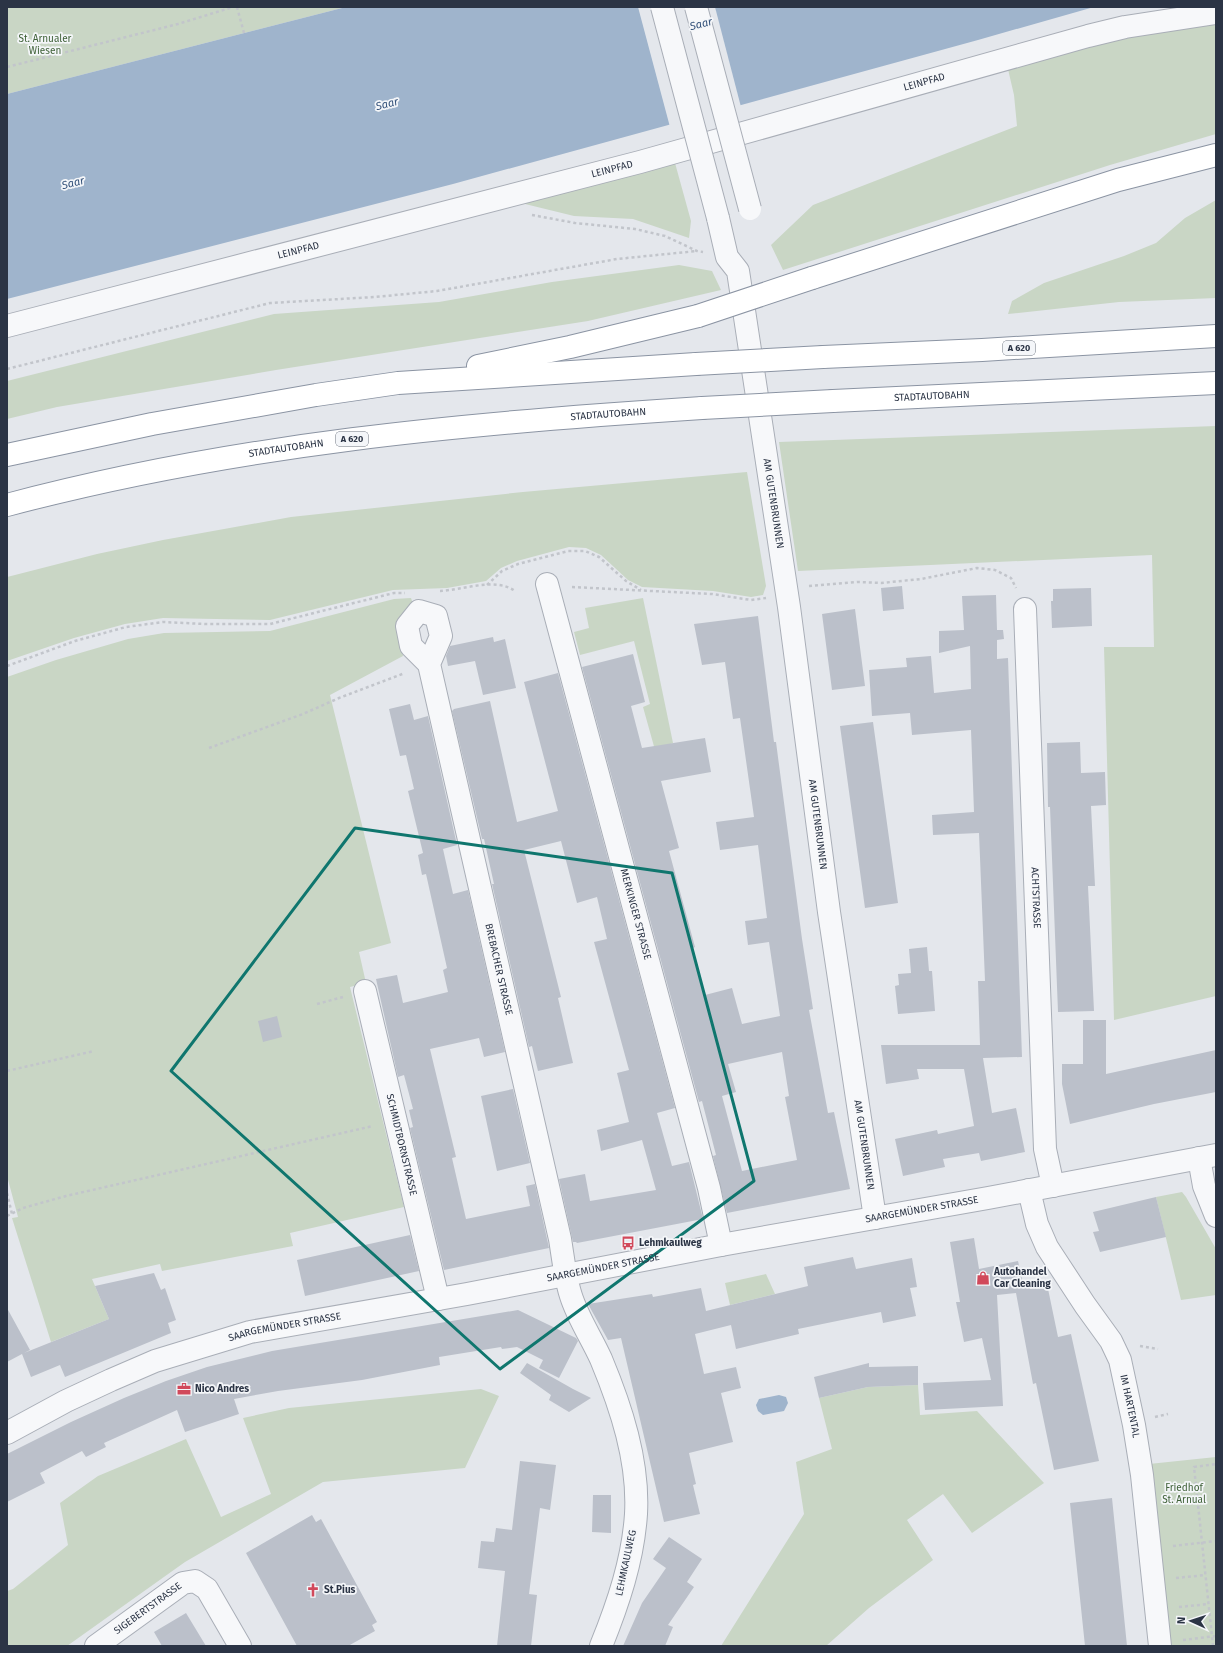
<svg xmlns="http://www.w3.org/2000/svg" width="1223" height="1653" font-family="'Fira Sans',sans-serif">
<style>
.green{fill:#c9d6c5}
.water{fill:#9fb4cc}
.pier{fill:#e4e7ec}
.building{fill:#bbc0ca;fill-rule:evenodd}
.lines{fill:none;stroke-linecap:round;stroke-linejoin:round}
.minor-casing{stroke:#a9aeb7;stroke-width:24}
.highway-casing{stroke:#8b94a3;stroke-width:24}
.path{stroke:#c2c5cb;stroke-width:2.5;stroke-dasharray:3 3;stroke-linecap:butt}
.minor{stroke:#f7f8fa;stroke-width:22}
.highway{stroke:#fff;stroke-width:22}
.minor-bridge-casing{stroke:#a9aeb7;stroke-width:24;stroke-linecap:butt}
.highway-bridge-casing{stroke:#8b94a3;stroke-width:24;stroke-linecap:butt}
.minor-bridge{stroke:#f7f8fa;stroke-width:22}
.highway-bridge{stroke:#fff;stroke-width:22}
.marked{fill:none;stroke:#0f766e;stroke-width:3;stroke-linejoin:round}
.labels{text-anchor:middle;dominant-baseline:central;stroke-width:3.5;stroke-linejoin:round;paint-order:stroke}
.shield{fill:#f4f6f9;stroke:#676e7b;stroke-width:1}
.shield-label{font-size:9px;font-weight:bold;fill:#2b3445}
.park-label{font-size:10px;fill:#3f6138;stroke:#f4f6f9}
.street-label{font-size:10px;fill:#2b3445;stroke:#f4f6f9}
.poi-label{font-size:10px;font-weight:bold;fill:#2b3445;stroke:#f4f6f9;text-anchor:start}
.water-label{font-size:11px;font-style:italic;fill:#34527a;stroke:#f4f6f9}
</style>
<rect width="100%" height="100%" fill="#e4e7ec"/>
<path class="green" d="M7,7H346L7,94Z
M1216,22V134L1110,165L783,270L771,245L813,205L1017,126L1014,95L1007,65L1136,33Z
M675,163L691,221L689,238L633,219L574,216L521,203Z
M1216,200V298L1119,302L1008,314L1012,301L1044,283L1124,256L1156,243L1185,218Z
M679,265L712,271L721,290L588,321L276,370L57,407L7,419V381L274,314L439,302L552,282Z
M1216,426V996L1114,1020L1104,647H1154L1152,555L798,571L779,442Z
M747,472L766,586L763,595L751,597L713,591L642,587L628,580L601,555L586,548L569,547L517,561L501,568L486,581L447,588L393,590L270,620L163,618L125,624L74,638L7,661V577L15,575L97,554L163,540L291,517L523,492Z
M411,598L413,604L398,623L403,656L330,695L391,943L359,952L366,983L350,987L404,1207L290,1233L293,1246L162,1271L160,1264L92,1279L109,1319L51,1342L12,1218L18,1217L7,1176V677L56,660L128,639L164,633L270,631L394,599Z
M643,598L673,743L655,750L643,707L650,704L634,641L580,655L574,632L589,628L585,608Z
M1182,1192L1186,1197L1216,1249V1295L1181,1300L1156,1197Z
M766,1274L775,1294L730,1305L725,1283Z
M918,1385L920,1415L977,1411L1044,1483L972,1533L943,1494L907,1520L933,1560L869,1608L826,1646H721L804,1514L796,1462L832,1449L819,1398L868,1387Z
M481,1389L499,1396L465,1468L323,1482L185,1562L67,1646H7V1591L13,1589L68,1545L60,1503L98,1476L186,1439L221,1517L271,1494L243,1418L289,1408Z
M1216,1457V1646H1168L1149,1464Z"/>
<path class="water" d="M346,7H1094L978,40L453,184L7,299V94Z
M779,1395L786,1397L788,1403L784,1411L763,1415L758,1411L756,1405L759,1399Z"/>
<path class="pier" d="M638,7H715L741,107L670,127Z"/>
<path class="building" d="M902,586L904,609L883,611L881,588Z
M1091,588L1092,626L1052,628L1051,601H1053V589Z
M996,595L997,630H1003L1004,639L997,640V659L1008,658L1022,1057L983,1058L992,1113L1016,1108L1025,1152L981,1161L979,1153L943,1159L945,1167L903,1176L895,1139L937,1130L938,1134L974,1126L964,1069H917L919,1079L886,1084L881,1045H980L978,981H985L979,833L933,835L932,815L974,812L971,730L912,735L910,713L872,716L869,670L907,667L906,658L931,656L934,693L971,689L970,646L939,653V631L964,630L962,596Z
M855,609L865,686L832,690L822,614Z
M758,616L774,742H776L802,939L813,1009L809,1010L828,1113L834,1112L850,1189L727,1213L713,1156L716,1155L702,1101L699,1102L582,667L633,654L645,702L631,706L642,748L705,738L711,772L661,781L679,848L669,851L695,947L693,948L705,995L732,988L742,1024L780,1016L769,942L748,945L745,921L767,918L758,845L720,850L716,822L754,817L740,718L733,719L725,662L702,665L694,624ZM782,1052L789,1096L785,1097L797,1160L742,1171L722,1096L736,1092L728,1064Z
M493,637L494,642L505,639L516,688L483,695L475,661L448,666L446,656L450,646Z
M558,673L675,1108L657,1113L672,1166L689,1162L703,1219L577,1243L576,1242H573L559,1179L585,1174L590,1201L656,1190L642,1140L601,1151L597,1130L629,1122L617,1073L629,1070L594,942L607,939L597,897L577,903L561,841L524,850L561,997L558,998L573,1063L538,1071L532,1046L529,1047L492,884H494L484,839H482L452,711L454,709L490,701L517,822L558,811L524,682Z
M410,704L414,720L428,716L457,845L443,849L453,894L468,890L505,1052L484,1057L479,1038L430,1049L456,1157L452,1158L466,1219L530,1206L526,1186L535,1184L549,1248L444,1270L410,1128L413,1127L409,1110L413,1109L404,1075L398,1077L376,979L397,975L403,1003L448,992L443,970L447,968L426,874L422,875L418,855L423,853L408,791L414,789L406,755L400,756L389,709Z
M873,722L898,903L865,908L840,726Z
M1080,742L1081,773L1105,772L1106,805L1091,806L1095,886H1088L1094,1011L1058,1012L1050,807H1048L1047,743Z
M927,947L929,971H932L935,1011L898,1014L895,986L899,985L898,974L911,973L909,949Z
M277,1016L282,1037L263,1042L258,1021Z
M1083,1020H1106V1074L1216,1050V1092L1154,1104L1070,1124L1062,1084V1064H1083Z
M513,1089L530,1163L497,1171L481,1096Z
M1156,1197L1166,1237L1100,1252L1093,1232L1099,1231L1093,1212Z
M410,1235L419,1271L305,1296L297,1260Z
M974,1238L979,1269L1018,1261L1024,1288L1047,1284L1058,1337L1071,1334L1099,1461L1054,1470L1036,1383L1033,1384L1016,1293L997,1295L1003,1406L925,1410L923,1383L991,1380L982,1338L964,1342L956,1302H960L950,1242Z
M853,1257L856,1269L912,1258L917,1287L910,1288L916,1316L883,1323L881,1312L798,1329L799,1334L736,1349L731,1325L695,1334L704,1374L736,1367L741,1388L721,1393L733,1442L689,1453L696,1484L693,1485L700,1514L664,1522L621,1338L608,1340L588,1304L652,1294L653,1297L701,1288L706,1311L808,1286L804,1267Z
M154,1273L161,1290L165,1288L176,1320L168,1323L171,1333L65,1377L60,1365L31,1377L22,1354L7,1362V1308L30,1350L24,1353L109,1319L95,1286Z
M518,1310L576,1338L578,1341L559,1378L539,1368L543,1360L517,1347L502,1349L501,1347L439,1357L440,1365L362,1380L278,1391L234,1399L239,1414L185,1432L177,1410L104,1443L106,1447L86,1457L82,1451L40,1473L45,1483L7,1502V1454L71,1422L124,1398L166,1381L207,1367L272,1351Z
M527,1363L573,1389L591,1398L569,1412L549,1400L551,1395L520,1373Z
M869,1363V1367L918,1366V1385L868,1387L819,1398L814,1377Z
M520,1461L556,1465L550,1510L540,1508L529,1594L537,1595L531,1646H497L505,1571L478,1568L481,1541L494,1542L496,1528L512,1530Z
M593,1495H611V1533L592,1532Z
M1112,1498L1127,1646H1085L1070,1503Z
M312,1515L316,1522L321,1519L377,1622L372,1625L375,1631L348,1646H297L246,1553Z
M669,1537L702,1559L687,1582L694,1587L668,1625L673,1627L665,1646H623L642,1603L666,1568L653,1559Z
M186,1613L206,1646H162L154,1632Z"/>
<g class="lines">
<g class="minor-casing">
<g id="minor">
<path id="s1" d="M718,218L727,257L738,271L789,607L829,912L875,1218"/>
<path id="s2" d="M7,326L640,162L1088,36L1125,27L1216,13"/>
<path id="s3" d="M547,584L709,1188L721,1245"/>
<path id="s4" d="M1025,609L1045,1149L1053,1186"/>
<path id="s5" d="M429,664L441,636L436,616L419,611L407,626L411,646L429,664L560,1239C563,1257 565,1278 571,1296C578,1318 591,1337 601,1359C621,1407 639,1461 636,1514C633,1560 618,1604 601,1646"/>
<path id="s6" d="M365,991L438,1299"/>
<path d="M1199,1158L1204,1186L1216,1216"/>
<path id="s7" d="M1029,1190L1037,1224L1047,1247L1085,1305L1111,1341L1120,1360L1134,1425L1142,1475L1160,1646"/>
<path id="s8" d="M7,1433L66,1401L111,1380L155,1361L250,1332L467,1294L721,1245L988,1198L1216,1155"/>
<path id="s9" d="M96,1646L183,1583L195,1581L207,1589L240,1646"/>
</g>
</g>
<g class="highway-casing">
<g id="highway">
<path d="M812,278L1118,180L1216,155"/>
<path d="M823,357L982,350L1216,336"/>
<path d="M478,366L570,347L698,316"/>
<path id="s10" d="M833,401L1216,383"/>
<path d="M7,455L152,424L316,395L398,383L696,364"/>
<path id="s11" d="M7,505C236,444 467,423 702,408"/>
</g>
</g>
<path class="path" d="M237,7L244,33
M7,67L178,24L233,7
M532,215L575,223L635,229L665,236L697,251L703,252
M7,369L270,303L375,297L437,291L617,259L697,251
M487,585L502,571L518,564L568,551H585L599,557L626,581L641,590
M809,586L857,582L881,583L921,579L977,568L995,570L1011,578L1016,588
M572,587L712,594L751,600L766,598
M440,591C462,590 496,577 515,591
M7,666L75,641L126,627L163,622L205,624H270L394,593H405
M209,748L303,714L339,698L405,673
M317,1004L343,997
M7,1071L94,1051
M7,1193L12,1214
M7,1216L23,1208L66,1196L373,1126
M1140,1346L1158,1349
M1155,1417L1168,1414
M1173,1546L1216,1541
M1176,1578L1206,1575
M1179,1607L1209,1604
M1183,1640L1216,1636
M1213,1646L1194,1467L1216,1464"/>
<use href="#minor" class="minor"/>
<use href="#highway" class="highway"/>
<g class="minor-bridge-casing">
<path id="minor-bridge" d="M662,7L718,218
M696,7L750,209"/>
</g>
<g class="highway-bridge-casing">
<path id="highway-bridge" d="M698,316L812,278
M696,364L823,357
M702,408L833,401"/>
</g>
<use href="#minor-bridge" class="minor-bridge"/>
<use href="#highway-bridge" class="highway-bridge"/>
</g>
<path class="marked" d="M355,828L672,873L754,1181L500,1369L171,1071Z"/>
<defs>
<g id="bus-bare" transform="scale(1.08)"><path d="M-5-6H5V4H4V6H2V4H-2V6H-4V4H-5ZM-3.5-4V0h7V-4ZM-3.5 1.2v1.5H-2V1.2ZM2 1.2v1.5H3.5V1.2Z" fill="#d1495b" stroke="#f4f6f9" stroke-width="2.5" paint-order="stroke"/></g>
<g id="shop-bare" transform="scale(1.08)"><path d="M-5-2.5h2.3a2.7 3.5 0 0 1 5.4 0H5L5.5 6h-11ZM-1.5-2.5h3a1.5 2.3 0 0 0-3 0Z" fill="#d1495b" stroke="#f4f6f9" stroke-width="2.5" paint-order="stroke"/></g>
<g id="office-bare" transform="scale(1.08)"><path d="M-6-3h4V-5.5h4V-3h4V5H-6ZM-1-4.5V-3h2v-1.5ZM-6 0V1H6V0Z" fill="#d1495b" stroke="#f4f6f9" stroke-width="2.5" paint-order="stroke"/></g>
<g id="church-bare" transform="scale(1.08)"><path d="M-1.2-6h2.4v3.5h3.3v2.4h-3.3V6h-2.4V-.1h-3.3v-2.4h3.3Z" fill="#d1495b" stroke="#f4f6f9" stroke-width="2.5" paint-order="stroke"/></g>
</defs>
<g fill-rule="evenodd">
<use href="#bus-bare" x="628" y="1243"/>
<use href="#shop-bare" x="983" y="1278"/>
<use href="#office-bare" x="184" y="1389"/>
<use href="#church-bare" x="313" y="1590"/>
</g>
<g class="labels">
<g class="shield">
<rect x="1003" y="341" width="32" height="14" rx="3"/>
<rect x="336" y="432" width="32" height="14" rx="3"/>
</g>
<g class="shield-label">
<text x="1019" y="348">A 620</text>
<text x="352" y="439">A 620</text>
</g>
<g class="park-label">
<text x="45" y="39">St. Arnualer<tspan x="45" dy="12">Wiesen</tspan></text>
<text x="1184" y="1488">Friedhof<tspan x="1184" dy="12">St. Arnual</tspan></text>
</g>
<g class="street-label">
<text stroke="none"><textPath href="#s2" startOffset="949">LEINPFAD</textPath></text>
<text stroke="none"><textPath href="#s2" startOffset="625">LEINPFAD</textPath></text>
<text stroke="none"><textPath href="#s2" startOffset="301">LEINPFAD</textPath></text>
<text stroke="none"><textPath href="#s10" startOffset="99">STADTAUTOBAHN</textPath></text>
<text stroke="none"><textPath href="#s11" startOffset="609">STADTAUTOBAHN</textPath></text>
<text stroke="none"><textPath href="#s11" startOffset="285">STADTAUTOBAHN</textPath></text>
<text stroke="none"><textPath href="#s1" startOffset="293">AM GUTENBRUNNEN</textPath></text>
<text stroke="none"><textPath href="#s1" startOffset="617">AM GUTENBRUNNEN</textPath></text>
<text stroke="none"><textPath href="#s4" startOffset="289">ACHTSTRASSE</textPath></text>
<text stroke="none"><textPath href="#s3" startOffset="342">MERKINGER STRASSE</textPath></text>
<text stroke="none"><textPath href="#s5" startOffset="447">BREBACHER STRASSE</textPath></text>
<text stroke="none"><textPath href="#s6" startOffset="158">SCHMIDTBORNSTRASSE</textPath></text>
<text stroke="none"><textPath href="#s1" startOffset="941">AM GUTENBRUNNEN</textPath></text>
<text stroke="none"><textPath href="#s8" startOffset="947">SAARGEMÜNDER STRASSE</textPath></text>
<text stroke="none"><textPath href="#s8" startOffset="623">SAARGEMÜNDER STRASSE</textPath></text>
<text stroke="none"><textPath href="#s8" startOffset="299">SAARGEMÜNDER STRASSE</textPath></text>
<text stroke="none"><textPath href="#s7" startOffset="242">IM HARTENTAL</textPath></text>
<text transform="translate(626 1563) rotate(-78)">LEHMKAULWEG</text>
<text stroke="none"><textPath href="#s9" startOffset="64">SIGEBERTSTRASSE</textPath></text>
</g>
<g class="poi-label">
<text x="639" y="1243">Lehmkaulweg</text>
<text x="994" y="1272">Autohandel<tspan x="994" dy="12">Car Cleaning</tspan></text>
<text x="195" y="1389">Nico Andres</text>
<text x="324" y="1590">St.Pius</text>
</g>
<g class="water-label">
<text transform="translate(701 24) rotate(-14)">Saar</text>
<text transform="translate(387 104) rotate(-14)">Saar</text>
<text transform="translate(73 183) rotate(-14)">Saar</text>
</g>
</g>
<rect width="1223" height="1653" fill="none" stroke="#2b3445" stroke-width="16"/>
<g transform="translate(1191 1621) rotate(273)" stroke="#f4f6f9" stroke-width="3" paint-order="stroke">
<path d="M0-3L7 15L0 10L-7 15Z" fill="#2b3445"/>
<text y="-6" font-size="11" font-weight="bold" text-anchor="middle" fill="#2b3445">N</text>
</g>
</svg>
